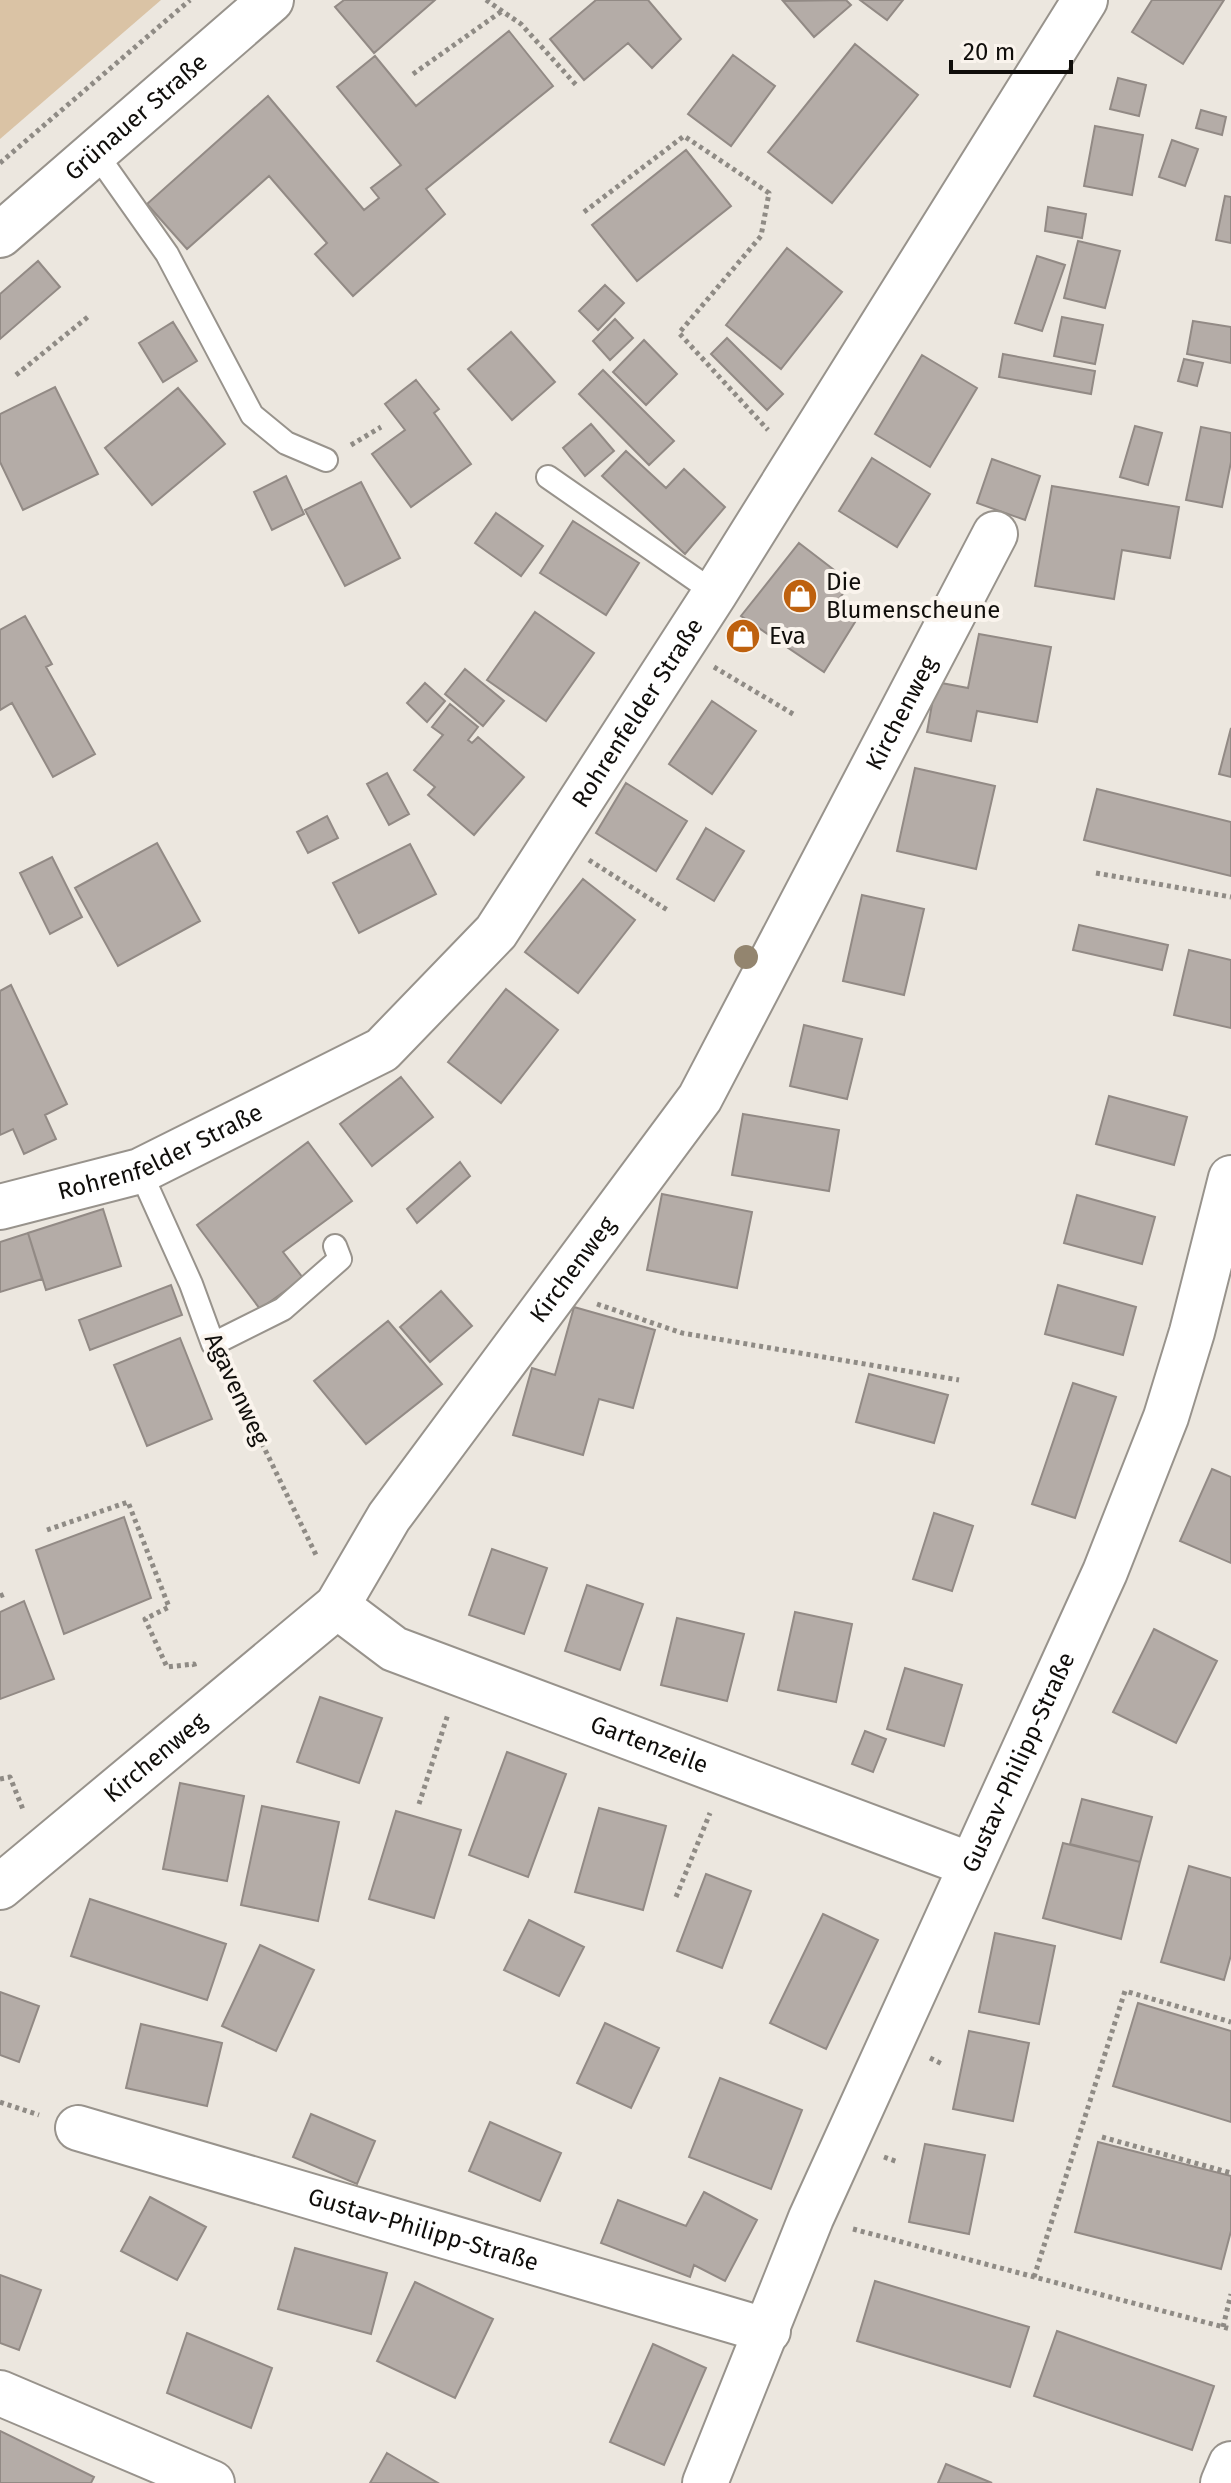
<svg xmlns="http://www.w3.org/2000/svg" width="1231" height="2483" font-family="'Fira Sans',sans-serif">
<style>
.green{fill:#dac3a5}
.building{fill:#b4aca7;stroke:#928a85;stroke-width:2}
.lines{fill:none;stroke-linecap:round;stroke-linejoin:round}
.lane-casing{stroke:#98938c;stroke-width:26}
.street-casing{stroke:#98938c;stroke-width:48}
.secondary-casing{stroke:#98938c;stroke-width:48}
.path{stroke:#8f8b85;stroke-width:5;stroke-dasharray:4 4;stroke-linecap:butt}
.lane{stroke:#fff;stroke-width:22}
.street{stroke:#fff;stroke-width:44}
.secondary{stroke:#fff;stroke-width:44}
.tree{fill:#93856f}
.labels{text-anchor:middle;dominant-baseline:central;stroke-width:8;stroke-linejoin:round;paint-order:stroke}
.street-label{font-size:24px;fill:#100e0b;stroke:#faf4ed}
.poi-label{font-size:24px;fill:#100e0b;stroke:#faf4ed;text-anchor:start}
</style>
<rect width="100%" height="100%" fill="#ece7df"/>
<path class="green" d="M0,0H161L0,139Z"/>
<path class="building" d="M344,0H435L374,53L335,7Z
M596,0H648L681,39L652,68L628,43L584,80L550,39Z
M846,0L851,5L814,37L783,1Z
M860,0H903L887,20Z
M1152,0H1224L1183,64L1132,32Z
M509,31L553,86L426,189L445,214L353,296L315,254L327,243L269,176L187,249L147,204L268,96L364,210L379,198L371,188L401,165L337,87L375,56L416,106Z
M855,44L918,95L832,203L768,152Z
M733,55L775,86L731,146L688,114Z
M1118,78L1146,85L1139,116L1110,109Z
M1201,110L1226,117L1222,135L1196,128Z
M1095,126L1143,135L1132,195L1084,186Z
M1172,140L1198,149L1185,186L1159,177Z
M686,150L731,206L637,281L592,225Z
M1225,196L1231,197V243L1216,240Z
M1048,207L1086,214L1082,238L1045,231Z
M1078,241L1120,251L1105,308L1064,298Z
M787,248L842,292L781,369L726,325Z
M1037,256L1065,265L1042,331L1015,323Z
M38,261L60,287L0,339V294Z
M605,285L624,303L598,330L579,311Z
M1062,317L1103,325L1095,364L1054,356Z
M615,319L633,338L610,360L593,341Z
M1193,321L1231,327V363L1187,354Z
M173,322L197,361L163,382L139,343Z
M511,332L555,382L512,420L468,369Z
M727,338L783,394L767,410L711,354Z
M644,340L677,374L646,405L613,372Z
M1003,354L1095,371L1091,394L999,377Z
M922,355L977,388L930,467L875,434Z
M1184,359L1203,363L1197,386L1178,381Z
M603,370L674,441L649,465L579,394Z
M416,380L439,409L434,413L471,464L411,507L372,454L405,430L385,404Z
M55,387L98,474L23,510L0,462V414Z
M178,388L225,444L152,505L105,448Z
M591,424L614,451L585,476L563,448Z
M1135,426L1162,433L1148,485L1120,477Z
M1201,427L1231,433V462L1222,507L1186,500Z
M626,451L666,488L684,469L725,507L685,554L602,476Z
M872,458L930,494L897,547L839,511Z
M992,459L1040,476L1025,520L977,503Z
M286,476L304,514L272,530L254,492Z
M361,482L400,558L345,586L305,510Z
M1052,486L1179,507L1170,558L1122,550L1114,599L1035,586Z
M496,513L543,546L521,576L475,543Z
M573,521L639,563L606,615L540,573Z
M799,543L851,583L832,608L855,622L824,672L741,616Z
M535,612L594,653L546,721L487,680Z
M25,616L52,664L46,667L95,754L53,777L12,703L0,710V630Z
M979,634L1051,647L1037,722L977,711L971,741L927,732L936,682L968,688Z
M465,669L504,701L483,726L445,694Z
M425,683L445,701L427,722L407,703Z
M712,701L756,731L712,794L669,764Z
M450,704L478,727L468,740L472,743L478,737L524,777L474,835L428,795L435,787L414,770L443,735L432,727Z
M1231,728V777L1219,774Z
M915,768L995,786L976,869L897,851Z
M387,773L409,814L389,825L367,784Z
M626,783L687,821L656,871L596,833Z
M1097,789L1231,822V876L1084,840Z
M327,816L338,838L308,853L297,832Z
M706,828L744,851L714,901L677,879Z
M157,843L200,921L118,966L75,888Z
M410,844L436,894L359,933L333,883Z
M52,857L82,917L50,934L20,873Z
M583,879L635,920L578,993L525,952Z
M862,895L924,909L904,995L843,981Z
M1079,925L1168,945L1162,970L1073,950Z
M1189,950L1231,960V1028L1174,1015Z
M11,985L67,1104L45,1115L56,1139L24,1154L13,1129L0,1135V991Z
M506,989L558,1030L501,1103L448,1062Z
M804,1025L862,1039L847,1099L790,1086Z
M401,1077L433,1117L372,1166L340,1124Z
M1109,1096L1187,1117L1174,1165L1096,1144Z
M743,1114L839,1130L829,1191L732,1175Z
M308,1142L352,1201L283,1252L303,1278L260,1309L197,1225Z
M460,1162L470,1176L417,1223L407,1209Z
M662,1194L752,1212L737,1288L647,1270Z
M1077,1195L1155,1217L1142,1264L1064,1243Z
M103,1209L121,1266L46,1290L28,1233Z
M28,1233L42,1279L0,1292V1242Z
M171,1285L182,1315L90,1350L79,1320Z
M1058,1285L1136,1307L1123,1355L1045,1334Z
M441,1291L472,1326L430,1362L400,1327Z
M574,1307L655,1330L633,1408L599,1399L583,1455L513,1435L532,1368L555,1375Z
M388,1321L442,1384L366,1444L314,1381Z
M180,1338L212,1419L147,1446L114,1365Z
M869,1374L948,1395L934,1443L856,1422Z
M1073,1383L1116,1397L1075,1518L1032,1504Z
M1212,1469L1231,1477V1563L1180,1541Z
M934,1513L973,1526L952,1591L913,1579Z
M124,1517L151,1598L64,1634L36,1550Z
M492,1549L547,1568L524,1634L469,1615Z
M587,1585L643,1604L620,1670L565,1651Z
M24,1601L54,1679L0,1699V1612Z
M795,1612L852,1624L836,1702L778,1690Z
M677,1618L744,1634L727,1701L661,1685Z
M1154,1629L1217,1661L1176,1743L1113,1712Z
M905,1668L962,1685L944,1746L887,1729Z
M320,1697L382,1718L359,1783L297,1762Z
M865,1731L886,1739L873,1772L852,1764Z
M507,1752L566,1774L528,1877L469,1855Z
M180,1783L244,1796L227,1881L163,1869Z
M1082,1799L1152,1817L1140,1862L1070,1844Z
M262,1806L339,1822L318,1921L241,1905Z
M599,1808L666,1826L643,1910L575,1892Z
M396,1811L461,1830L434,1918L369,1899Z
M1063,1843L1140,1862L1121,1939L1043,1918Z
M1189,1866L1231,1878V1955L1224,1980L1161,1962Z
M706,1874L751,1891L722,1968L677,1951Z
M90,1899L226,1944L207,2000L71,1956Z
M823,1914L878,1940L826,2049L770,2023Z
M529,1920L584,1947L559,1996L504,1970Z
M995,1933L1055,1946L1039,2024L979,2012Z
M260,1945L314,1970L276,2051L222,2026Z
M0,1992L39,2006L19,2062L0,2055Z
M1138,2003L1231,2031V2122L1113,2086Z
M605,2023L659,2048L631,2108L577,2083Z
M141,2024L222,2043L207,2106L126,2088Z
M969,2031L1029,2043L1013,2121L953,2109Z
M720,2078L802,2110L771,2189L689,2157Z
M311,2114L375,2141L357,2184L293,2157Z
M490,2122L561,2153L540,2201L469,2171Z
M1098,2142L1231,2176V2231L1221,2269L1075,2232Z
M925,2144L985,2155L969,2234L909,2222Z
M704,2192L757,2220L725,2281L694,2265L690,2277L601,2243L618,2200L686,2226Z
M150,2197L206,2227L177,2280L121,2251Z
M295,2248L387,2273L371,2334L278,2309Z
M0,2275L41,2290L19,2350L0,2343Z
M875,2281L1029,2327L1010,2387L857,2341Z
M415,2282L493,2319L455,2398L377,2361Z
M1057,2331L1214,2386L1192,2450L1034,2396Z
M187,2333L272,2368L251,2428L167,2393Z
M653,2344L706,2368L664,2465L610,2442Z
M0,2431L94,2477L91,2483H0Z
M387,2453L438,2483H370Z
M946,2464L992,2483H938Z"/>
<g class="lines">
<g class="lane-casing">
<path id="lane" d="M95,152L167,254L252,415L286,443L326,460
M548,477L715,593
M140,1171L191,1284L213,1344L283,1309L340,1259L335,1246"/>
</g>
<g class="street-casing">
<g id="street">
<path id="s1" d="M0,1207L140,1171L382,1050L496,932L715,593L1085,0"/>
<path id="s2" d="M337,1606L394,1649L971,1865"/>
<path id="s3" d="M0,1887L337,1606L389,1517L700,1098L995,534"/>
<path id="s4" d="M78,2128L768,2331"/>
<path d="M0,2393L212,2483"/>
<path id="s5" d="M705,2483L811,2218L1105,1572L1166,1417L1192,1332L1231,1178"/>
<path d="M1223,2483L1231,2464"/>
</g>
</g>
<g class="secondary-casing">
<g id="secondary">
<path id="s6" d="M0,235L271,0"/>
</g>
</g>
<path class="path" d="M486,0L521,24L577,86
M413,74L502,11
M0,163L190,0
M584,212L684,136L769,193L761,236L679,333L768,430
M16,375L89,316
M351,445L381,427
M714,667L793,714
M589,860L669,911
M1096,873L1231,897
M597,1304L682,1333L959,1380
M227,1371L317,1557
M47,1530L128,1502L169,1607L145,1619L167,1667L194,1664L195,1668
M0,1596L7,1593
M0,1779L10,1777L24,1812
M419,1804L448,1714
M676,1897L710,1813
M930,2058L944,2065
M0,2102L39,2115
M1102,2137L1231,2173
M884,2157L898,2162
M853,2229L1231,2329
M1034,2277L1125,1991L1231,2022
M1223,2327L1231,2294"/>
<use href="#lane" class="lane"/>
<use href="#street" class="street"/>
<use href="#secondary" class="secondary"/>
</g>
<circle class="tree" cx="746" cy="957" r="12"/>
<defs>
<g id="shop-disc" transform="scale(1.8)"><circle r="9.5" fill="#be610e" stroke="#faf4ed"/><path d="M-5-2.5h2.3a2.7 3.5 0 0 1 5.4 0H5L5.5 6h-11ZM-1.5-2.5h3a1.5 2.3 0 0 0-3 0Z" fill="#fff"/></g>
</defs>
<g fill-rule="evenodd">
<use href="#shop-disc" x="800" y="596"/>
<use href="#shop-disc" x="743" y="636"/>
</g>
<g class="labels">
<g class="street-label">
<text stroke="none"><textPath href="#s6" startOffset="180">Grünauer Straße</textPath></text>
<text stroke="none"><textPath href="#s1" startOffset="840">Rohrenfelder Straße</textPath></text>
<text stroke="none"><textPath href="#s3" startOffset="1498">Kirchenweg</textPath></text>
<text stroke="none"><textPath href="#s1" startOffset="170">Rohrenfelder Straße</textPath></text>
<text stroke="none"><textPath href="#s3" startOffset="850">Kirchenweg</textPath></text>
<text transform="translate(237 1389) rotate(65)">Agavenweg</text>
<text stroke="none"><textPath href="#s2" startOffset="344">Gartenzeile</textPath></text>
<text stroke="none"><textPath href="#s3" startOffset="202">Kirchenweg</textPath></text>
<text stroke="none"><textPath href="#s5" startOffset="786">Gustav-Philipp-Straße</textPath></text>
<text stroke="none"><textPath href="#s4" startOffset="360">Gustav-Philipp-Straße</textPath></text>
</g>
<g class="poi-label">
<text x="826" y="582">Die<tspan x="826" dy="28">Blumenscheune</tspan></text>
<text x="769" y="636">Eva</text>
</g>
</g>
<path d="M951 60v12h120v-12" fill="none" stroke="#100e0b" stroke-width="4"/>
<text x="963" y="60" font-size="24" fill="#100e0b" stroke="#faf4ed" stroke-width="6" paint-order="stroke">20 m</text>
</svg>
